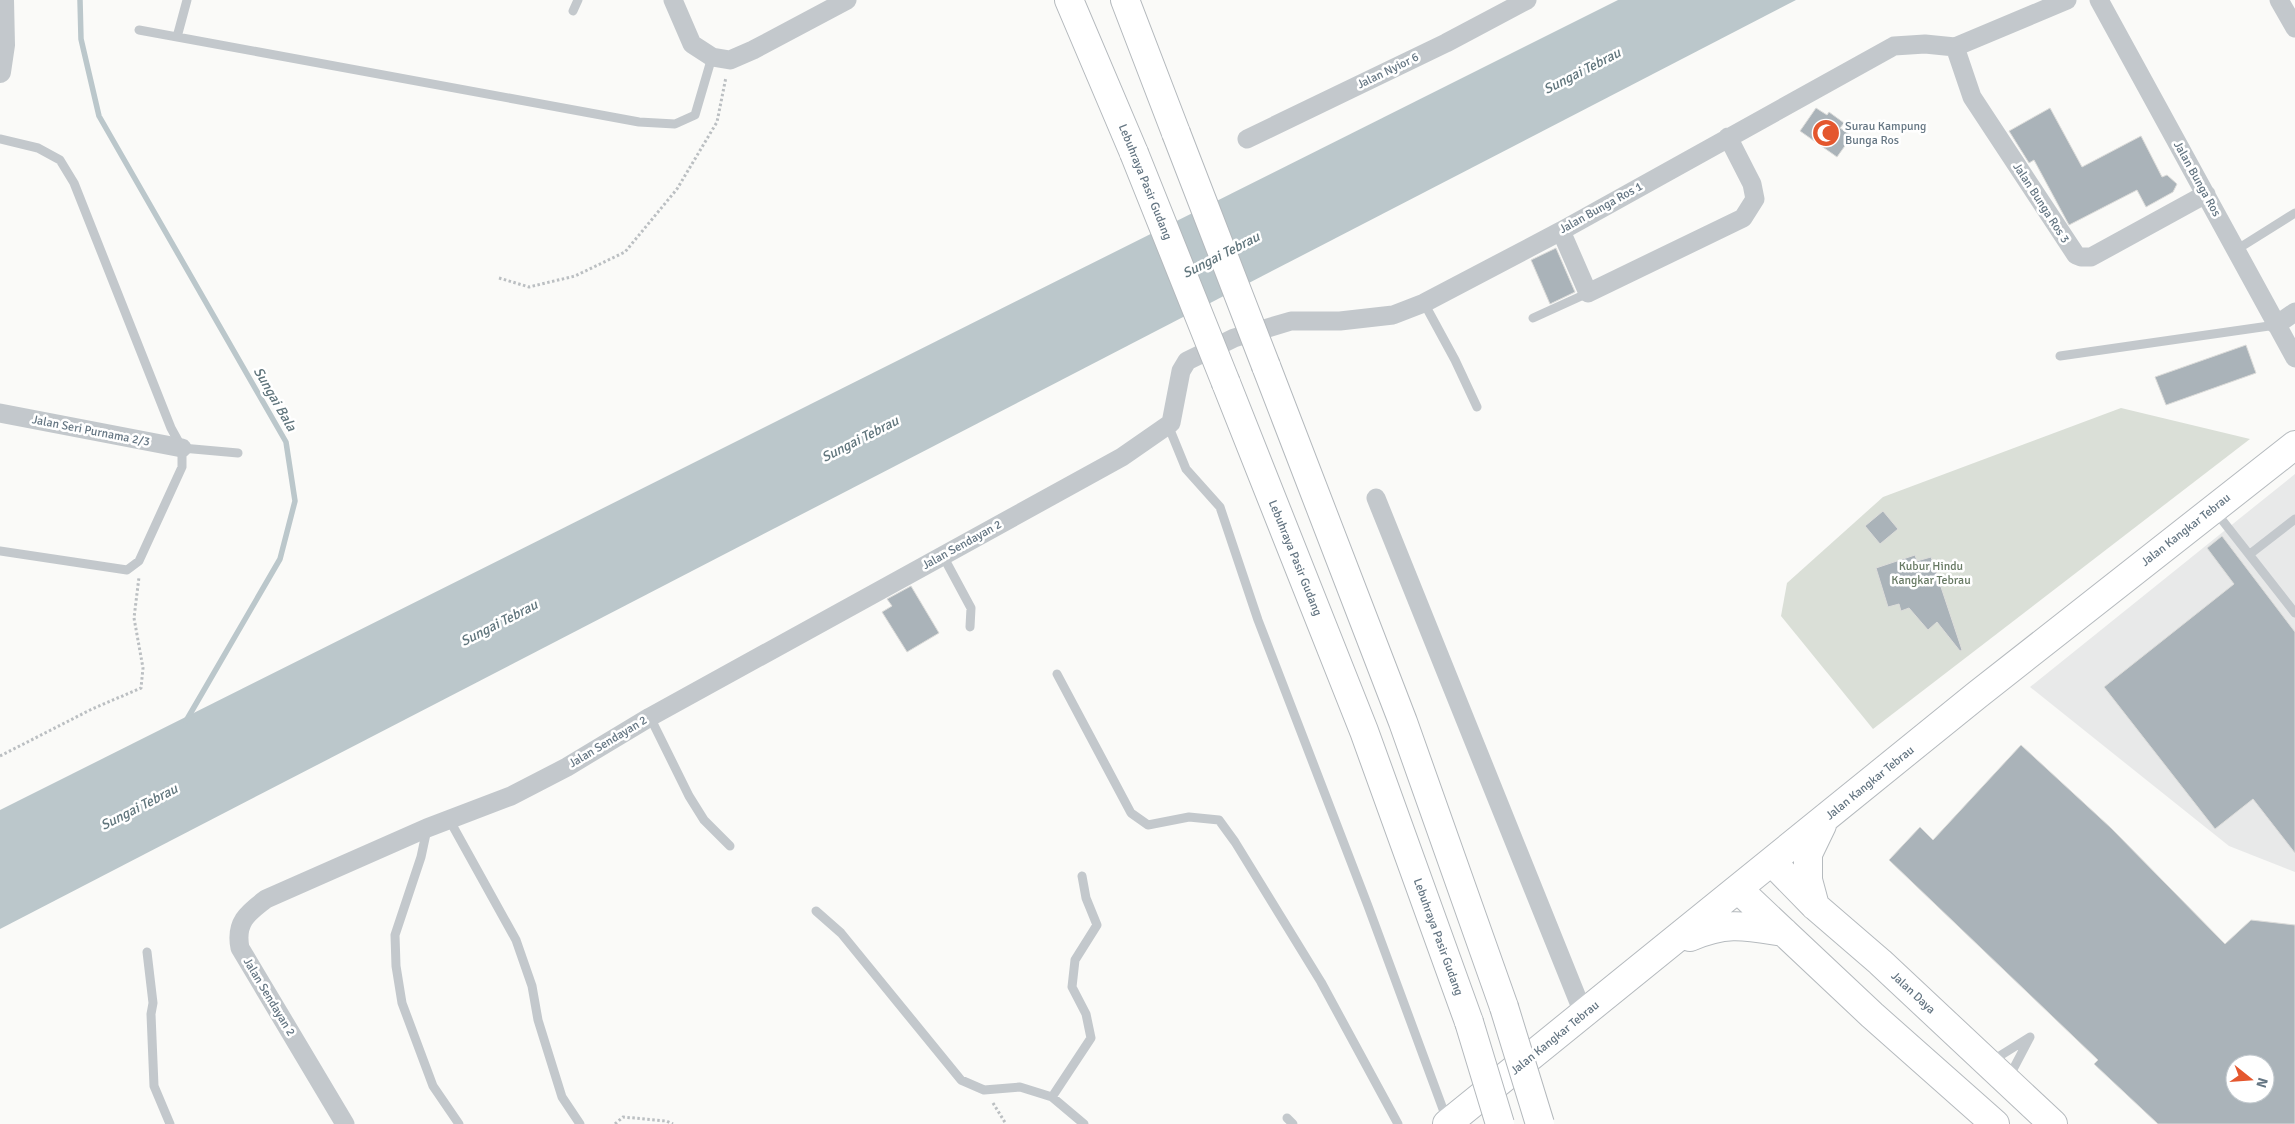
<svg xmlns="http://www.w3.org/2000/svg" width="2295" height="1124" font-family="Signika,sans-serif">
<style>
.built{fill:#e8e9e9}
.green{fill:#dadfd7}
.water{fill:#bbc7cb}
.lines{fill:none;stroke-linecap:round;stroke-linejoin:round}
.stream{stroke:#bbc7cb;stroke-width:5.5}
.building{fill:#aab3b9;stroke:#dcdcda;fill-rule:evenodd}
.primary-casing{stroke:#b5babe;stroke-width:30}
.trunk-casing{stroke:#b4b9bd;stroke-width:30}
.path{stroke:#bbbfc2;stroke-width:3;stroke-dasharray:2.5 2.5;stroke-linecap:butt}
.service{stroke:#c3c8cc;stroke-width:9}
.minor{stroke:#c3c8cc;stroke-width:19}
.tertiary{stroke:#c3c8cc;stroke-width:22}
.primary{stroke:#fff;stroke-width:28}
.trunk{stroke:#fff;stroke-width:28}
.trunk-bridge-casing{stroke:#b4b9bd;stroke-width:30;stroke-linecap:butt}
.trunk-bridge{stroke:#fff;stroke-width:28}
.labels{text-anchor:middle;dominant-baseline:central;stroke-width:5;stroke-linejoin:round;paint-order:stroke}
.street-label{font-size:12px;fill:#657683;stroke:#fff}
.poi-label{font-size:12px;fill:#657683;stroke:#fff;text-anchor:start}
.park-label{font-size:12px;fill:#687a64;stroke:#fff}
.water-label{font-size:14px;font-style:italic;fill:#60757c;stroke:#fff}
</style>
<rect width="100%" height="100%" fill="#fafaf8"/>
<path class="built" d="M2295,474V872L2229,846L2030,687Z"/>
<path class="green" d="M2121,408L2250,439L1873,729L1781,616L1787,583L1883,497Z"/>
<path class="water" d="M1618,0H1796L0,929V810Z"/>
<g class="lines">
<path class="stream" d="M80,0L81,39L99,116L286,442L295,501L280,559L186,721"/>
</g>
<path class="building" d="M1816,108L1827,115L1829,112L1844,123L1840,128L1852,136L1837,157L1800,131Z
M2050,108L2082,167L2141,136L2162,177L2167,175L2177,184L2173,192L2146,207L2137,190L2069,225L2034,160L2029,163L2009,131Z
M1556,248L1575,292L1550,304L1531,260Z
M2246,345L2256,373L2166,405L2155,377Z
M1883,511L1898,529L1880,544L1865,526Z
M2222,536L2295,632V853L2253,799L2215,829L2104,687L2234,584L2207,548Z
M1915,555L1917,561L1931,557L1962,650L1960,651L1937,622L1928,630L1909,608L1901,611L1899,604L1888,607L1876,568Z
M911,586L939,633L907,652L882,612L892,606L887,599Z
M2021,745L2111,828L2225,944L2251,920L2295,925V1124H2158L2094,1064L2098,1060L1889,860L1920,827L1933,840ZM2235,1064H2265V1094H2235Z"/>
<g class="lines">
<g class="primary-casing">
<path id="primary" d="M1772,862L1815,906L1880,962L2053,1124
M1738,889L1872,1015L1995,1124
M1815,906L1808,880V854L1822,825
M1690,937C1728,921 1745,926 1784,932
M1447,1124L1977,695L2295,445"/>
</g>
<g class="trunk-casing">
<path id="trunk" d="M1069,0L1134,153
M1125,0L1176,133
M1266,366L1403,722L1504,1007
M1226,383L1364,731L1469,1022"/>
</g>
<path class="path" d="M499,278L529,287L575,276L625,252L677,189L717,122L726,77
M0,756L92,709L141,688L143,668L134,618L139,577
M993,1103L1006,1124
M615,1124L623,1117L666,1121L673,1124"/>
<path class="service" d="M573,11L578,0
M139,30L639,122L675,124L695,115L712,57
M177,37L187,0
M0,139L38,148L60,160L74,183L171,428L182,448V467L139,561L127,570L0,551
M2236,250L2295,213
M1424,303L1455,360L1477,407
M1533,318L1588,293
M2060,356L2276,325
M1168,425L1186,469L1220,507L1258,620L1368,906L1447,1120
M182,448L238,453
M2215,511L2295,613
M2250,554L2295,519
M943,556L971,608L970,627
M1057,674L1131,813L1148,825L1189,817L1219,820L1235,842L1321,982L1398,1124
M650,717L689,796L704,820L730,846
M450,821L516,940L532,986L538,1020L562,1097L580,1124
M427,829L421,857L395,935L396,966L402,1003L433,1086L459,1124
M816,911L841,933L961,1080L984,1090L1020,1087L1052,1097L1084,1124
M147,952L153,1003L151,1014L154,1086L170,1124
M1990,1062L2030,1037
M2008,1079L2030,1037
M1052,1097L1091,1038L1086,1014L1072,987L1075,960L1097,925L1086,898L1082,876
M1287,1118L1293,1124"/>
<path class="minor" d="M673,0L692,44L712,57L730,60L753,50L847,0
M2099,0L2295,358
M2279,0L2295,28
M1955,47L1972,97L2076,255L2081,257H2091L2206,194
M1247,139L1446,43L1527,0
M1561,231L1588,293L1743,218L1755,199L1752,184L1728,137
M2276,325L2295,312
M0,413L182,448
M1376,498L1584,1015
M345,1124L240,948C235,923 247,913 266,899L427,828L511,796L567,767L650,717L1122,457L1171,423L1181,371L1187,361L1234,338L1291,321H1340L1393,315L1424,303L1561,231L1894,46L1925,44L1955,47L2067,0"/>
<path class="tertiary" d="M0,72L4,45L3,0"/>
<use href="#primary" class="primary"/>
<use href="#trunk" class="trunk"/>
<g class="trunk-bridge-casing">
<path id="trunk-bridge" d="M1176,133L1266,366
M1134,153L1226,383
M1504,1007L1540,1124
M1469,1022L1500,1124"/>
</g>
<use href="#trunk-bridge" class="trunk-bridge"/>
</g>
<defs>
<g id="mosque-disc" transform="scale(1.4375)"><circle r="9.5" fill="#e4572e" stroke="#fff"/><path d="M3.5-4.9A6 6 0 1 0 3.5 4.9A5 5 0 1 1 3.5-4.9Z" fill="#fff"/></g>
</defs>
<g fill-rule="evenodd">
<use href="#mosque-disc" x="1826" y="133"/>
</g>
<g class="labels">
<g class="street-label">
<text transform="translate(1388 71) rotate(-26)">Jalan Nyior 6</text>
<text transform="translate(2197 179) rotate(61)">Jalan Bunga Ros</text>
<text transform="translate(1145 182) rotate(68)">Lebuhraya Pasir Gudang</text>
<text transform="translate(2041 203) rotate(57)">Jalan Bunga Ros 3</text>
<text transform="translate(1601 208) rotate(-29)">Jalan Bunga Ros 1</text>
<text transform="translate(91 431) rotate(11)">Jalan Seri Purnama 2/3</text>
<text transform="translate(2186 530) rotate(-38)">Jalan Kangkar Tebrau</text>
<text transform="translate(962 545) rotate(-29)">Jalan Sendayan 2</text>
<text transform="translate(1295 558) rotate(68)">Lebuhraya Pasir Gudang</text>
<text transform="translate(608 742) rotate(-31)">Jalan Sendayan 2</text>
<text transform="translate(1870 783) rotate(-39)">Jalan Kangkar Tebrau</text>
<text transform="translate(1438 937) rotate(70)">Lebuhraya Pasir Gudang</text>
<text transform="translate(1913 993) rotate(43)">Jalan Daya</text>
<text transform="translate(269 997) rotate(59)">Jalan Sendayan 2</text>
<text transform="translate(1555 1038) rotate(-39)">Jalan Kangkar Tebrau</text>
</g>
<g class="poi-label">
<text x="1845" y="126">Surau Kampung<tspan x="1845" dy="14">Bunga Ros</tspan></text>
</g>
<g class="park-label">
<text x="1931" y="566">Kubur Hindu<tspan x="1931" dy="14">Kangkar Tebrau</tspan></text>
</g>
<g class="water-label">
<text transform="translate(1582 71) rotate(-27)">Sungai Tebrau</text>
<text transform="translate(1221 255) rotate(-27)">Sungai Tebrau</text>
<text transform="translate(275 399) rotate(60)">Sungai Bala</text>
<text transform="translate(860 439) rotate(-27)">Sungai Tebrau</text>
<text transform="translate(499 623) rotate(-27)">Sungai Tebrau</text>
<text transform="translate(139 807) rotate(-27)">Sungai Tebrau</text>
</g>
</g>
<g transform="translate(2250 1079) rotate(107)"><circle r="24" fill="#ffffff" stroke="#c1c8cd"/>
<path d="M0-4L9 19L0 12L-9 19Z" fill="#e4572e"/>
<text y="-8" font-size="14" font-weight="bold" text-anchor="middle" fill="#657683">N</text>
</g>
</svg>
